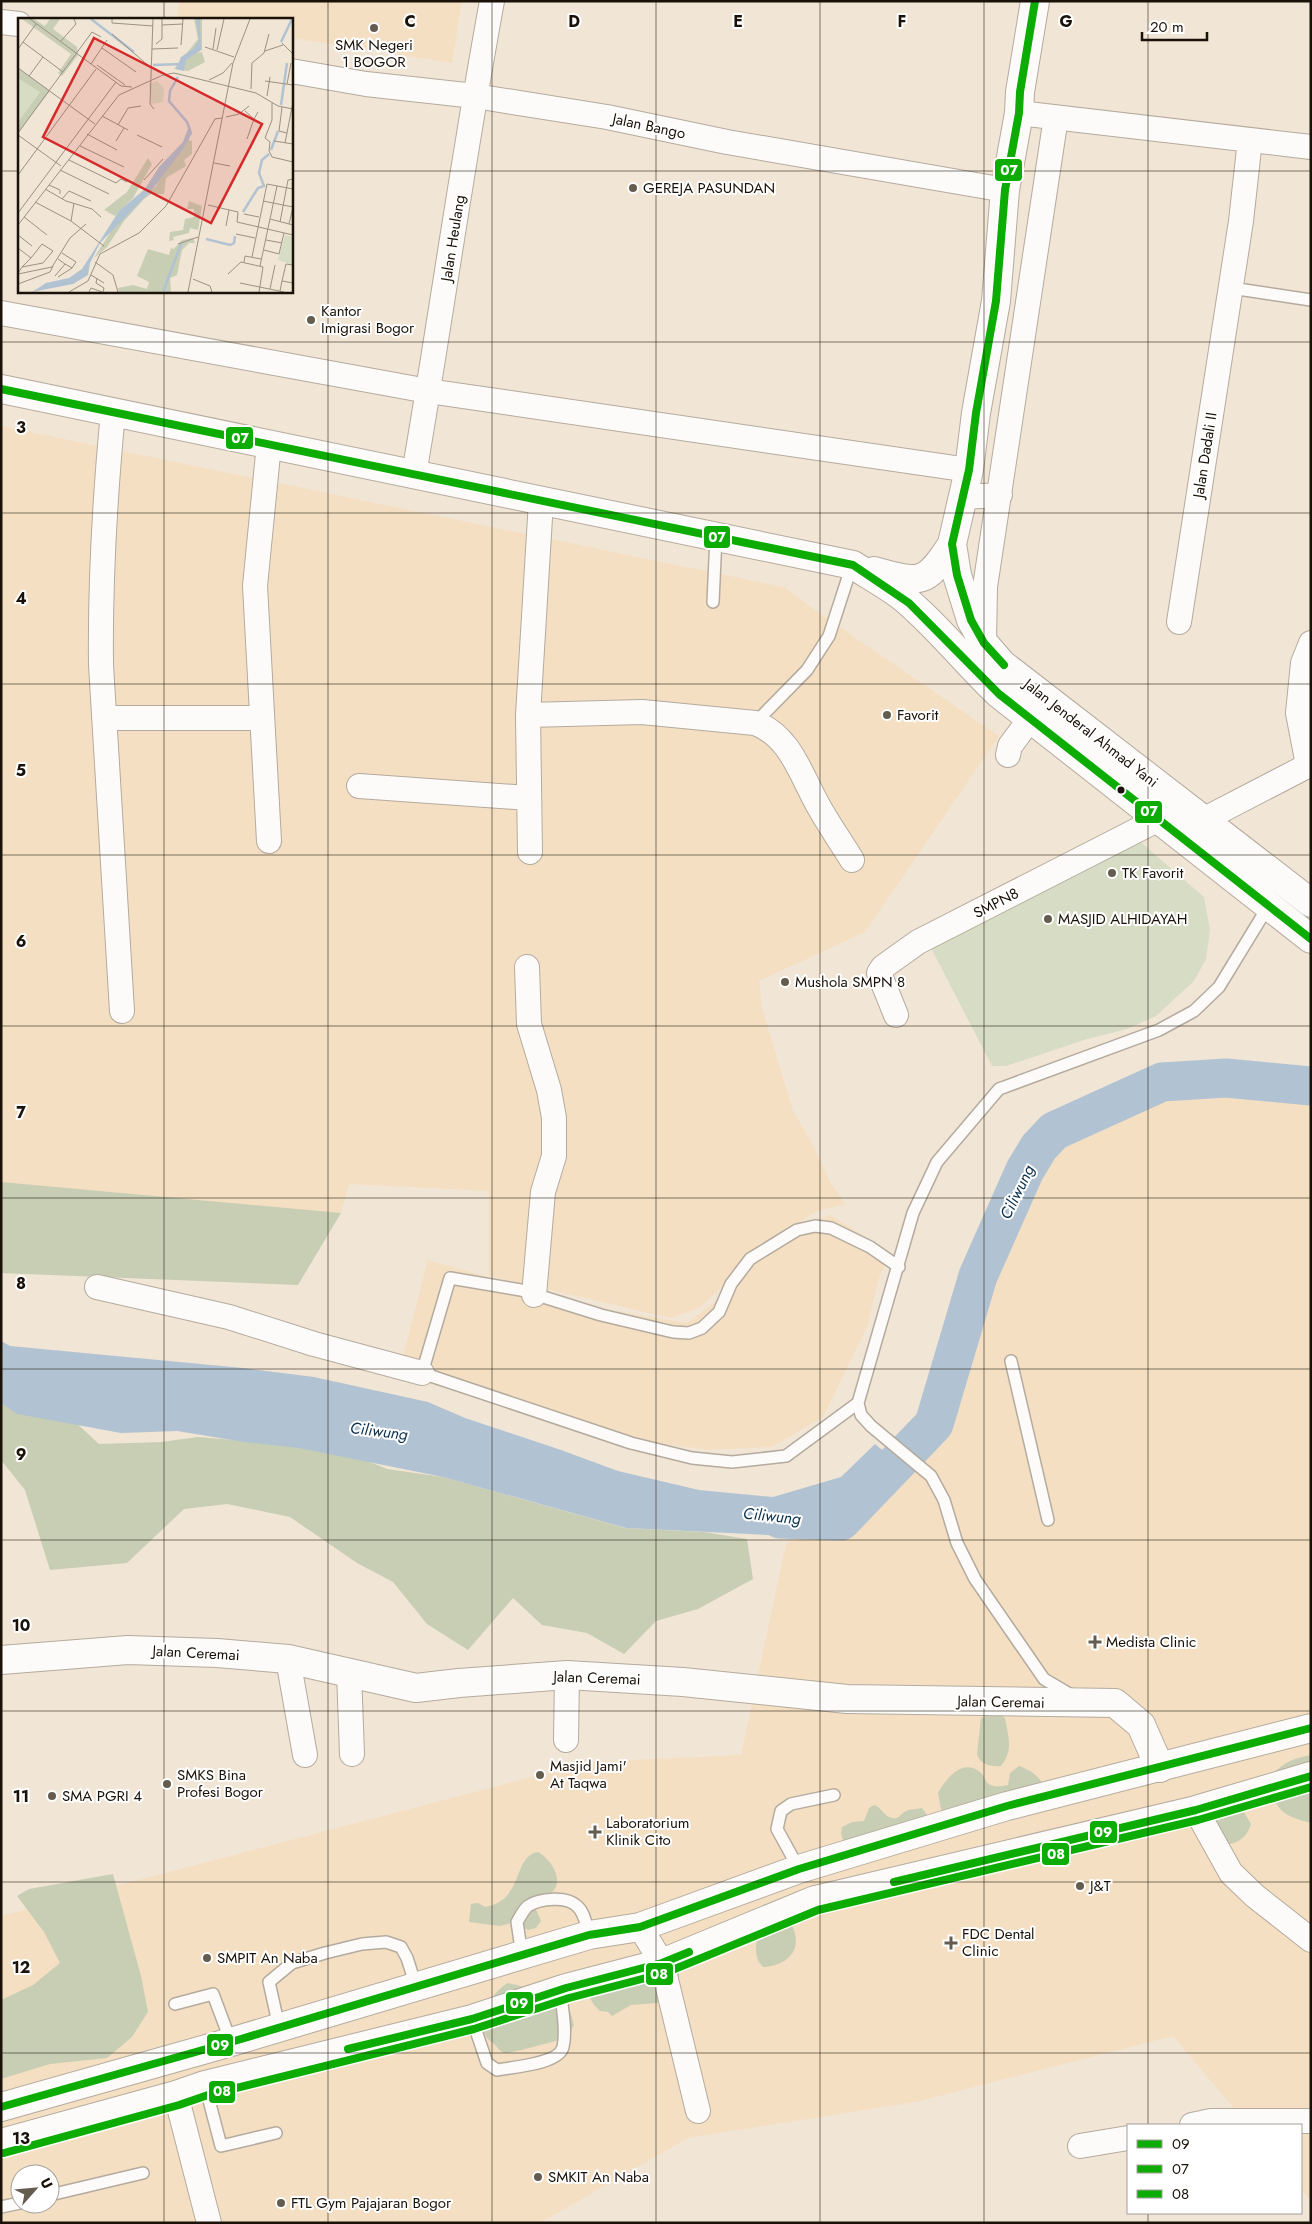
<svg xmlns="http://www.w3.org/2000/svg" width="1312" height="2224" font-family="Jost,sans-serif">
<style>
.built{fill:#f4dfc3;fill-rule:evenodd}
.green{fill:#d7dcc4}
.forest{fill:#c8ceb4}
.water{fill:#b1c3d2}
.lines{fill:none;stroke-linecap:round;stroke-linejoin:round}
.river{stroke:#b1c3d2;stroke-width:39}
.service-casing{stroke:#b4ab9e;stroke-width:14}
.minor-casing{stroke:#b4ab9e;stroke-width:26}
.tertiary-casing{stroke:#b4ab9e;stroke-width:30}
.primary-casing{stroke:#b4ab9e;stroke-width:30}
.trunk-casing{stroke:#b4ab9e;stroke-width:30}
.service{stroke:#fdfbf9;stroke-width:11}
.minor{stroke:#fdfbf9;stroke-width:24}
.tertiary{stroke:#fdfbf9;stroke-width:28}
.primary{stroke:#fdfbf9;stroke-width:28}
.trunk{stroke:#fdfbf9;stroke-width:28}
.bus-1-casing{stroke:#fff;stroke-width:11}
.bus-2-casing{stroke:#fff;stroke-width:11}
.bus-3-casing{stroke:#fff;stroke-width:11}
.bus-1{stroke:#0cac03;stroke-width:8}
.bus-2{stroke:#0cac03;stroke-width:8}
.bus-3{stroke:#0cac03;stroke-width:8}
.grid{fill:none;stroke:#1a1208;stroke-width:1;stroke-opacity:0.55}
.poi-dot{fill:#655c50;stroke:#fff;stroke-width:2}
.bus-dot{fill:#1a1208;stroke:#fff;stroke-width:2}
.labels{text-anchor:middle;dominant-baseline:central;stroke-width:4;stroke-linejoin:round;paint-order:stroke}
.poi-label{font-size:15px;fill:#1a1208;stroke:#fff;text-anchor:start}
.street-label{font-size:15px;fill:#1a1208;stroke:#fff}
.water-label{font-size:16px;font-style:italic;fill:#0b314d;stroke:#fff}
.inset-river{fill:none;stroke:#b1c3d2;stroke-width:2.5}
.inset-road{fill:none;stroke:#9b9183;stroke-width:1}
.view{fill:#d62828;fill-opacity:0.15;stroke:#d62828;stroke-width:2.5}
.inset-edge{fill:none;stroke:#1a1208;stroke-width:2.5}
.grid-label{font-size:16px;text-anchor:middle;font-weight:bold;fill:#1a1208;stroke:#fff;stroke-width:4;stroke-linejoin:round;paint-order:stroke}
.line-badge{stroke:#fff;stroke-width:2}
.badge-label{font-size:14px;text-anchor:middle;font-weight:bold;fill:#fff}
</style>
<rect width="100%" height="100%" fill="#f1e5d5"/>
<path class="built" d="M179,1H462L452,63L291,38V19H177Z
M1,426L784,587L822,615L999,736L865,932L759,981L762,1008L793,1111L813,1145L829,1180L845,1204L817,1211L770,1241L830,1215L876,1243L885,1264L878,1281L867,1327L823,1417L772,1447L709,1450L659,1443L398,1375L428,1260L597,1308L687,1323L716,1301L728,1282L699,1308L671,1318L489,1276V1191L349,1184L341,1213L1,1197Z
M1208,1087L1311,1092V2201L1301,2189V2125H1248L1173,2036L916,2102L688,2138L540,2223H1V1916L589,1762L741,1755L786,1544L887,1494L966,1386L1013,1214L1075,1132ZM20,2174H50V2204H20Z"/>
<path class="green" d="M1122,826L1204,897L1210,930L1206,959L1194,981L1156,1016L1127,1029L1087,1039L1006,1066H992L931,948Z"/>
<path class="forest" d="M1,1182L341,1213L298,1285L1,1273Z
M1,1376L71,1418L99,1444L161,1442L198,1437L246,1441L307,1442L358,1457L387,1469L443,1477L625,1528L704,1532L747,1539L753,1579L698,1609L656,1621L624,1654L587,1633L542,1625L513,1598L468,1650L427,1624L393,1582L357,1563L290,1517L227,1504L184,1509L127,1563L50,1570L25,1490L1,1460Z
M995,1712L1005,1718C1008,1736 1014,1750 1001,1766C991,1767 979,1764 977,1754L981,1718Z
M1311,1755V1823C1279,1815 1273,1808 1271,1776C1282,1763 1294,1758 1311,1755Z
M1019,1766C1032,1771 1039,1776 1046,1789L946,1819L941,1809L938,1793C946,1778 964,1756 982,1774C985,1777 985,1782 989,1784C995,1788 1001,1786 1008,1785L1010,1773Z
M874,1805C881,1807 883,1814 889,1817C899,1821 900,1814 906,1811C910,1809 918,1809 922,1808L928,1816L844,1844L841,1833L842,1827L852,1822L864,1821L869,1808Z
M1241,1807L1251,1824C1246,1840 1236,1844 1219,1846L1201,1817Z
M538,1852C550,1858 566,1881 551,1893C546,1897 540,1900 534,1905L541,1921L536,1928L528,1930L515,1922L500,1926L469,1922L471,1904L478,1903L485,1907C525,1900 512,1856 538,1852Z
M113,1874L141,1976L148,2012L132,2037L107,2058L50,2064L1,2079V2000L33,1985L60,1963L44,1932L17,1896L29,1889Z
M791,1923C804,1948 790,1965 763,1967C754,1958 756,1950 757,1937Z
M609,1963L680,1969L677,1984L657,2003L631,2005L612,2016L608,2012L600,2011L594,2005L590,1998L588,1991L594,1968L601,1964Z
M508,1983L566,1997L574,2025C571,2030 569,2034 565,2038C561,2040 508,2054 505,2053C499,2052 498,2047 494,2044C489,2040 486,2038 484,2032C478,2016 494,1990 508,1983Z"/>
<path class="water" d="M1,1341L10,1346L243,1368L314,1377L428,1402L465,1418L561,1450L618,1471L699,1490L773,1497L841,1477L875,1444L904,1468L866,1501L823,1527L789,1536L626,1528L443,1477L299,1448L244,1442L177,1431L121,1433L17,1414L1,1403Z"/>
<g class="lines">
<path class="river" d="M780,1519L841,1521L934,1424L978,1276L1025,1170L1039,1147L1054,1131L1162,1082L1226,1078L1311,1086"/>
<g class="service-casing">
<path id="service" d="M1231,288L1311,300
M713,602L716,537
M755,723L807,670L829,636L852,565
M1011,1361L1048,1520
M858,1403L786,1456L732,1462L692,1458L631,1443L422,1373L450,1278L521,1290L601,1315L673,1332L689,1333L702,1328L719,1312L731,1284L750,1259L797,1230L815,1226L831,1228L870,1247L899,1267
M1073,1696L1044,1679L975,1579L957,1543L944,1500L931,1476L871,1426L861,1415L858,1403L913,1213L937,1162L999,1089L1159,1030L1194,1011L1219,987L1269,905
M799,1869L777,1829L781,1811L791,1804L834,1795
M522,1955L517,1922C520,1917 524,1909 528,1906C540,1898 567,1896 577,1906C585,1913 586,1925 589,1935
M175,2004L213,1994L231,2042
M472,2019L487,2063L497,2070C513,2067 559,2064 563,2047C567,2030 562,2010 561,1993L563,1991
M279,2027L269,1982L292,1963L325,1953L362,1944L386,1942L401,1947L407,1958L416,1986
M205,2085L221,2146L276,2133
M50,2195L143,2173
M1,2207L20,2203"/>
</g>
<g class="minor-casing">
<path id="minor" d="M1,22L19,24
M291,71L366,84L475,96L607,117L727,142L1005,190
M1019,113L1311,147
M1,313L428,391L969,470
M113,412C105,496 100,581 101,665L122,1011
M269,444L255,586L269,841
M414,474C441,317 463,158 492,1
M963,497L1000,495
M1179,622L1241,221L1250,140
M984,643L985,587L1056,117
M528,715L642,712L755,723C791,736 801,776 819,807C829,825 841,842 852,860
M105,718H262
M1008,755L1010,746L1030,719
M1308,765L1298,713L1303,663L1311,643
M359,786L529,798
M530,852L528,715L541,501
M527,967L529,1024L549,1090L554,1118V1156L543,1192L534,1295
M896,1015L879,973L883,967L918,942L1157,820H1203L1311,764
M97,1287L229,1317L314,1344L422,1373
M288,1659L305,1755
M349,1672L352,1754
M566,1740L567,1675
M1196,1810L1231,1873L1255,1896L1311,1940
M640,1927L662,1963L698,2111
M176,2095L209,2223
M1192,2125L1211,2121H1311
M1080,2146L1128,2138"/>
</g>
<g class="tertiary-casing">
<path id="tertiary" d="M1,1660L128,1650L217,1653L288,1659L416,1688L459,1683L567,1675L683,1682L847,1699L1115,1703L1141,1725L1160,1768"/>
</g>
<g class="primary-casing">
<path id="primary" d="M1035,1L1020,92L1019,113L1005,190L996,301L976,413L969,470L952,544L957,575L971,620L984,643L1002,664L1311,903
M1,389L853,565C875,579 898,591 916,609C945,635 970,667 999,694L1311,939
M874,571C920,584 926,585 952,544"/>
</g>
<g class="trunk-casing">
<path id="trunk" d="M1,2107L231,2042L589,1935L640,1927L799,1869L1007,1806L1311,1728
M1,2143L176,2095L205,2085L472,2019L566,1988L662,1963L815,1900L1196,1810L1311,1776"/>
</g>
<use href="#service" class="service"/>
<use href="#minor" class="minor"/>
<use href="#tertiary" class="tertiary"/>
<use href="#primary" class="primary"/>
<use href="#trunk" class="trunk"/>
<g class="bus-1-casing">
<path id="bus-1" d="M894,1882L1196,1810L1311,1776
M348,2049L472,2019L566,1988L662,1963L689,1952
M1,2107L231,2042L589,1935L640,1927L799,1869L1007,1806L1311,1728"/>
</g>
<g class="bus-2-casing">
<path id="bus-2" d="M1,389L853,565L909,603L999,694L1311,939
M1004,665L984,643L971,620L957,575L952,544L969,470L976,413L996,301L1005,190L1019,113L1020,92L1035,1"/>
</g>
<g class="bus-3-casing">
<path id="bus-3" d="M4,2153L179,2105L208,2095L474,2029L569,1998L665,1973L818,1910L1198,1820L1311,1787"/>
</g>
<use href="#bus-1" class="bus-1"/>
<use href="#bus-2" class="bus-2"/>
<use href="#bus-3" class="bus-3"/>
</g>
<path class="grid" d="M164,1V19M328,1V2223M492,1V2223M656,1V2223M820,1V2223M984,1V2223M1148,1V2125M1,171H19M291,171H1311M164,291V2223M1,342H1311M1,513H1311M1,684H1311M1,855H1311M1,1026H1311M1,1198H1311M1,1369H1311M1,1540H1311M1,1711H1311M1,1882H1311M1,2053H1311M1148,2213V2223"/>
<g class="poi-dot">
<circle cx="374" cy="28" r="5"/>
<circle cx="633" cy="188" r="5"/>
<circle cx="311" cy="320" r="5"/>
<circle cx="887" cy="715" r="5"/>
<circle cx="1112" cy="873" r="5"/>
<circle cx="1048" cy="919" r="5"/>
<circle cx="785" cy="982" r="5"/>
<path d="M1092.5 1634.5h5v5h5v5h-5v5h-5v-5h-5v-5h5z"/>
<circle cx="540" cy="1775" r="5"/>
<circle cx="167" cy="1784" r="5"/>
<circle cx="52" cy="1796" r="5"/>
<path d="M592.5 1824.5h5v5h5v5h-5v5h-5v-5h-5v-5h5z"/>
<circle cx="1080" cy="1886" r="5"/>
<path d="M948.5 1935.5h5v5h5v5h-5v5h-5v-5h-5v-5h5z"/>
<circle cx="207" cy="1958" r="5"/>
<circle cx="538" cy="2177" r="5"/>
<circle cx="281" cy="2203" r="5"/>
</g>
<circle class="bus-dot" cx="1121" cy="790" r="4.5"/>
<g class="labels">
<g class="poi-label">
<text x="374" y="45" text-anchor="middle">SMK Negeri<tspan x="374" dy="17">1 BOGOR</tspan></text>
<text x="643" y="188">GEREJA PASUNDAN</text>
<text x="321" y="311">Kantor<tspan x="321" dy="17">Imigrasi Bogor</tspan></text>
<text x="897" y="715">Favorit</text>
<text x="1122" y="873">TK Favorit</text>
<text x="1058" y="919">MASJID ALHIDAYAH</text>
<text x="795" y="982">Mushola SMPN 8</text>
<text x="1106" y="1642">Medista Clinic</text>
<text x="550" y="1766">Masjid Jami'<tspan x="550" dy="17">At Taqwa</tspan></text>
<text x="177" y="1775">SMKS Bina<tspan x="177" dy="17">Profesi Bogor</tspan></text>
<text x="62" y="1796">SMA PGRI 4</text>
<text x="606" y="1823">Laboratorium<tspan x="606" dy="17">Klinik Cito</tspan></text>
<text x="1090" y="1886">J&amp;T</text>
<text x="962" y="1934">FDC Dental<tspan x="962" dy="17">Clinic</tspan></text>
<text x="217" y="1958">SMPIT An Naba</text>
<text x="548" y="2177">SMKIT An Naba</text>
<text x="291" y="2203">FTL Gym Pajajaran Bogor</text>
</g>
<g class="street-label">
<text transform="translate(649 126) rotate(12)">Jalan Bango</text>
<text transform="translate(453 238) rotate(-81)">Jalan Heulang</text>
<text transform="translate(1205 455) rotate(-81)">Jalan Dadali II</text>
<text transform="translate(1091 733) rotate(38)">Jalan Jenderal Ahmad Yani</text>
<text transform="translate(996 903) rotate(-27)">SMPN8</text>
<text transform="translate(196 1653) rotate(3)">Jalan Ceremai</text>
<text transform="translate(597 1678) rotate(2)">Jalan Ceremai</text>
<text transform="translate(1001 1702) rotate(1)">Jalan Ceremai</text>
</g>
<g class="water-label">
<text transform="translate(1017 1192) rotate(-64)">Ciliwung</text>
<text transform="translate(379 1431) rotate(7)">Ciliwung</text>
<text transform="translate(772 1516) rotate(6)">Ciliwung</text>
</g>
</g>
<g transform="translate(18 18)">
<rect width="275" height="275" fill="#f1e5d5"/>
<path d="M2,57L22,74L0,104V60ZM139,63L146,71L145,84L133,86L131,66ZM267,217L275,219V247L260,242Z" fill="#d7dcc4"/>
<path d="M4,1H16L27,8L32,1H42L35,11L59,29L60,37L44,58L40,55L53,36ZM176,1H184V32L177,35L184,34L187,44L170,53L156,51L180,21ZM2,51L32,73L0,115V104L22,74L0,60ZM170,122L174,123V136L166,142L168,148L148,160L146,176H133L126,181L106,203L89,229L76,240L97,207L138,168L146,152ZM130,140L134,146L115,180L97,198L86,192L109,174ZM171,183L184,188L180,212L172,210L171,215L155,219L156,222L151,223L152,214L165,212L167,201L176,199V191H169ZM175,220L177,225H171L164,232L159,257L152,260L153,274H101L100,270L115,267L129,271L131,264L119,258L130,231L151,237L153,230L156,231L164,222Z" fill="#c8ceb4"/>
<path d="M178,1H182L183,32L168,42L166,53L158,51L163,39L175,31L181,22ZM171,108L172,119L165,131L133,173L82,225L72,245L70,257L55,266L14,274L28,265L51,260L64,251L101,193L127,171L141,149L165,124Z" fill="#b1c3d2"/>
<path class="inset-river" d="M73,1L116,34M263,24L274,1M135,47L164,46M160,59L152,73L151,83L169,104L173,115L170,119M263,87L269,45M253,132L260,113M225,194L240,170L246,168L241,155L244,142L251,136M188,221L212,227L216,225L217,218M145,274L163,226"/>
<path class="inset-road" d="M12,1L103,68L114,69M94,1V5L135,8M135,1L132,86L136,91M144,7L165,6M94,16L133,50M43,23L58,6L56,1M5,24L45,54M264,25L275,36M138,26L144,21V1M163,27L165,1M187,29L216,39M84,30L118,54M0,31L18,6M134,31L160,30M195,31L198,10M199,32L206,1M247,33L265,27M73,46L89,22M79,47L107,67M0,50L77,106M11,58L25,39M191,62L205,55L214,45M247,63L275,67M269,66L273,45M233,71L234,45L246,35L251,16M249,78L252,59M254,85V102L247,120L252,124L251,133L254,139L275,144M264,89L261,113L269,115M227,93L236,101L240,94M84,98L110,112M208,99L221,96L231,88M100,107L110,90L123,88M0,115L74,14L83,19M69,116L99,132M0,117L43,148M119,117L144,129M229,121L236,101M98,123L106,110M256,123L275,126M267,125L275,84M62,128L106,149M51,142L98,165L103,161L109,164M196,145L212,148M42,152L91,176M0,157L78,51M126,162L145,141M31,167L42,172V176M27,171L48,183L74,191L83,199M44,181L51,173L73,183M245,183L275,189M17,184L53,203L86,228M190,187L220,194L219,204M0,195L98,64M226,196L241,199M6,199L29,217M252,201L275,207M53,203L56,185M219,204L275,217M262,204L270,162L275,161M271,206L275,189M0,207L101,77L145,57L156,55L238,75L260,88L275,91M208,208L211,192M218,216L237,220M0,217L14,228M248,222L264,225M160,226L180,219M0,230L13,240M246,232L261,236L266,215M44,235L58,244L54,250M234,239L249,166L275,171M77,244L95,257L100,274M226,244L227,238L243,241M242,248L259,168M0,255L4,249L13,240L24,226L35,233L25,245L4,249M0,256L34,249L52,220L68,206M210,256L223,244L245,249L241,274M73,257L86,265M37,258L47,246L40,241M40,259L54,250L47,246M79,260L78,265L86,270L85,274M175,261L192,268L194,274M264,263L268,246L275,247M222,265L266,274M0,266L32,254L35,248M252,271L257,247M262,273L264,263L275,265M51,274L70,263L82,236L121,215L148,188L197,101L204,100M71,274L73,270L84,274M170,274L215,45L232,1"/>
<path class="view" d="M76,20L244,106L193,205L25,119Z"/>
<rect width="275" height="275" class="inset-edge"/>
</g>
<g class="grid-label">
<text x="410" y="27">C</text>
<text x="574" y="27">D</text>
<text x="738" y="27">E</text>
<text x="902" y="27">F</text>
<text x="1066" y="27">G</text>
<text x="21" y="433">3</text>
<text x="21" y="604">4</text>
<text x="21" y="776">5</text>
<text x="21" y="947">6</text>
<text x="21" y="1118">7</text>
<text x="21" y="1289">8</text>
<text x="21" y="1460">9</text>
<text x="21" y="1631">10</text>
<text x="21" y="1802">11</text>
<text x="21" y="1973">12</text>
<text x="21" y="2144">13</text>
</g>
<g class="line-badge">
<rect x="994" y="158" width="29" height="24" rx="5" fill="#0cac03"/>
<rect x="225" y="426" width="29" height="24" rx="5" fill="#0cac03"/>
<rect x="703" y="525" width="28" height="24" rx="5" fill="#0cac03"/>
<rect x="1134" y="800" width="29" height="24" rx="5" fill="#0cac03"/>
<rect x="1089" y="1820" width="29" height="24" rx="5" fill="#0cac03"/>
<rect x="1041" y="1842" width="29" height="24" rx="5" fill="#0cac03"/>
<rect x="645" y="1962" width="29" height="24" rx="5" fill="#0cac03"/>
<rect x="505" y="1991" width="29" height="24" rx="5" fill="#0cac03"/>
<rect x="206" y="2033" width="28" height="24" rx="5" fill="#0cac03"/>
<rect x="208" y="2080" width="28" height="24" rx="5" fill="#0cac03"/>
</g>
<g class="badge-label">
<text x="1009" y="175">07</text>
<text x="240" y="443">07</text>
<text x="717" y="542">07</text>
<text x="1149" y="816">07</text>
<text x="1103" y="1837">09</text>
<text x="1056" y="1859">08</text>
<text x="659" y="1979">08</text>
<text x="519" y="2008">09</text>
<text x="220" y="2050">09</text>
<text x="222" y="2096">08</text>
</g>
<rect width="1312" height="2224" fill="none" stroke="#1a1208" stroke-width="5"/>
<rect x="1127" y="2124" width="175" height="90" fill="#ffffff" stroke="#a3a09c"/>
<rect x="1137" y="2140" width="25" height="8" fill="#0cac03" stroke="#a3a09c"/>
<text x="1172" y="2149" font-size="15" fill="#1a1208">09</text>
<rect x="1137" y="2165" width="25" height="8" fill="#0cac03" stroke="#a3a09c"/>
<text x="1172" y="2174" font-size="15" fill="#1a1208">07</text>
<rect x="1137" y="2190" width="25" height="8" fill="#0cac03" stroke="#a3a09c"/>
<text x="1172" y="2199" font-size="15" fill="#1a1208">08</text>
<g transform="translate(35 2189) rotate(63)"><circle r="24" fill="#ffffff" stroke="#a3a09c"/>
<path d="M0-4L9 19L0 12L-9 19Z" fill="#655c50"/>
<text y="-8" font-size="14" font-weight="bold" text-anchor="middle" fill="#1a1208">U</text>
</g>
<path d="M1142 32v8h65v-8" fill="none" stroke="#1a1208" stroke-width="2.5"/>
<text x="1150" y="32" font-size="15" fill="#1a1208" stroke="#ffffff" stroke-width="4" paint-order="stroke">20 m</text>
</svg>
